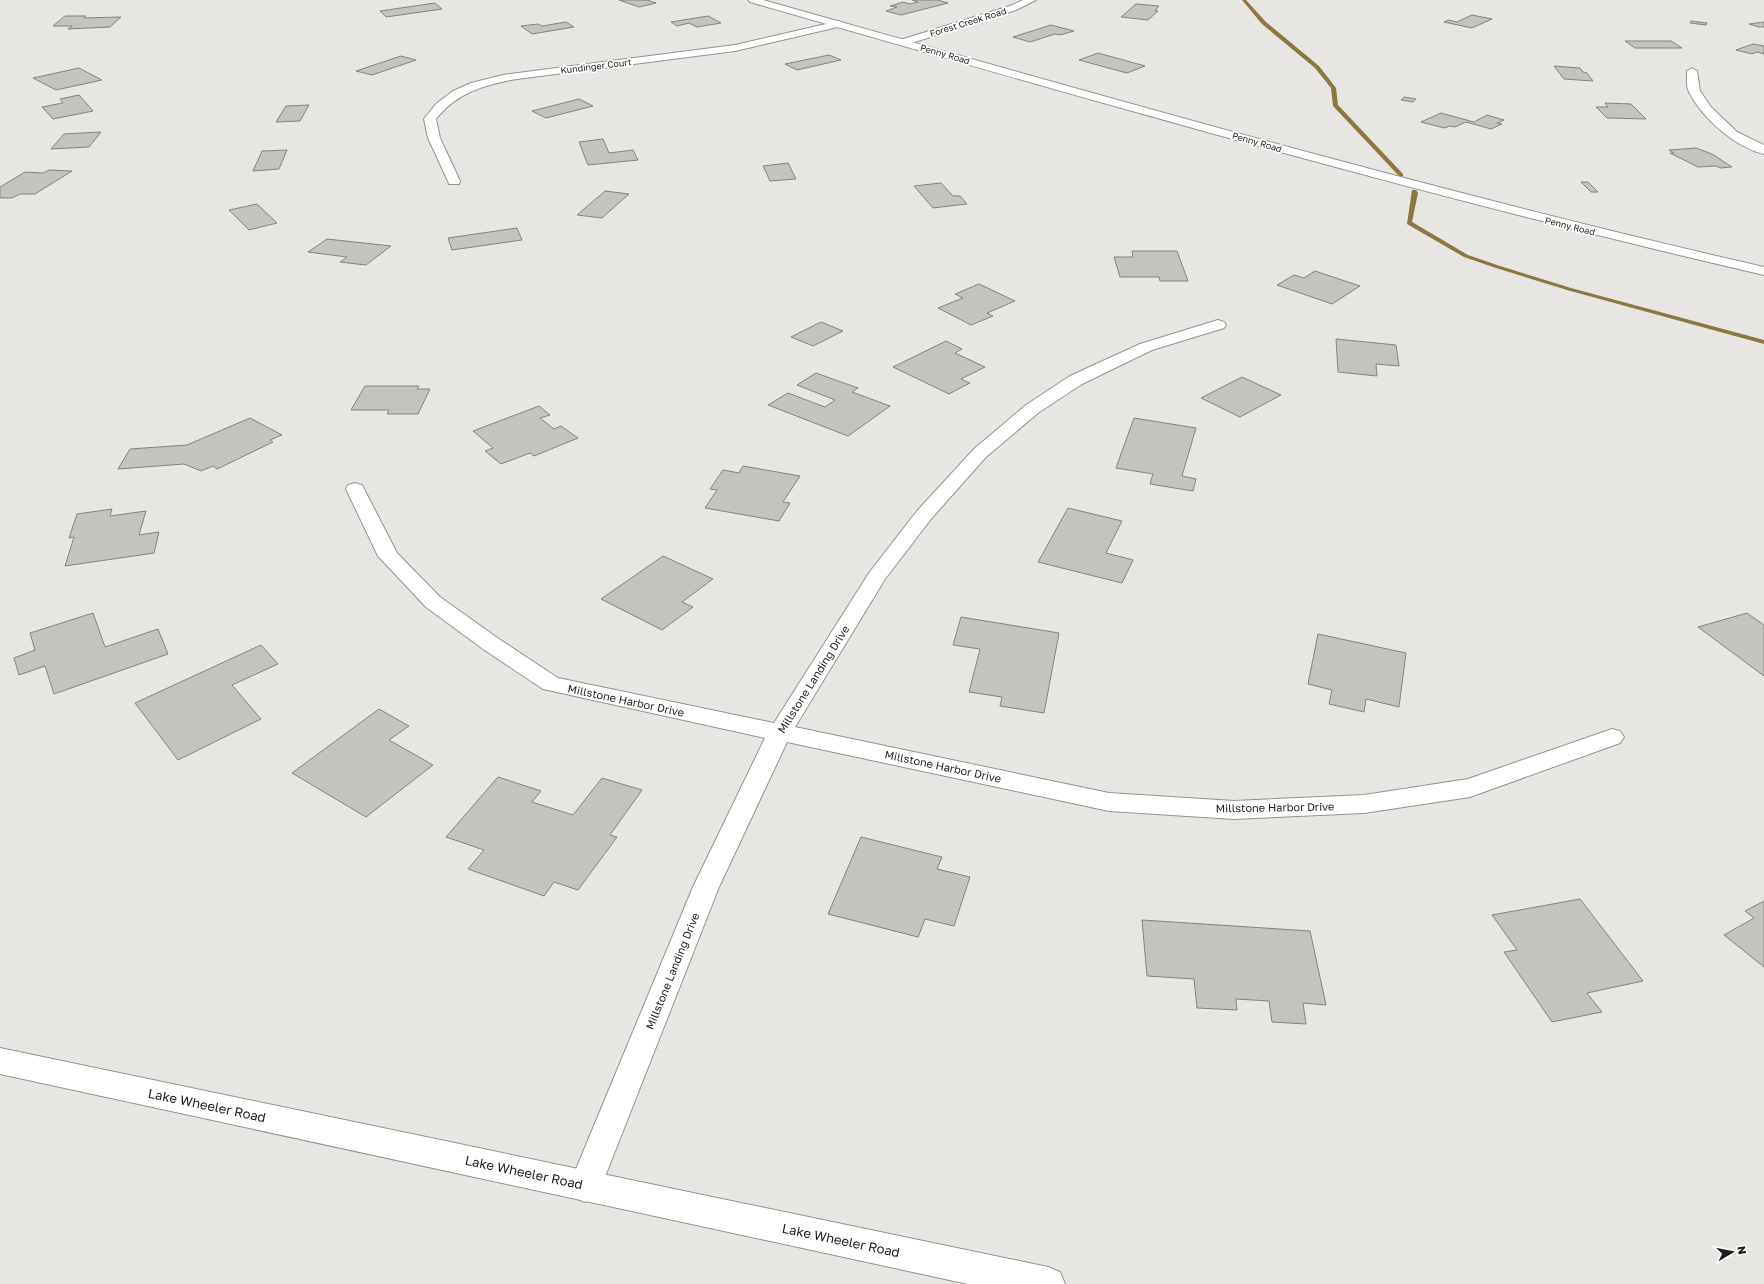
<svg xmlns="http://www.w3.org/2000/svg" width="1764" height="1284" font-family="'Golos Text',sans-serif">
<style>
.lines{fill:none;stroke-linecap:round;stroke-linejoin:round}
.stream{fill:#8c7740;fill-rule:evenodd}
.building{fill:#c5c3c0;stroke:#858481}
.minor-casing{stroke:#949390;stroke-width:2}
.tertiary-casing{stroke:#949390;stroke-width:2}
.minor{fill:#fff;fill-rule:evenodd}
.tertiary{fill:#fff;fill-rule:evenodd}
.labels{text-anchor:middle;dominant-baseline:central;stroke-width:3.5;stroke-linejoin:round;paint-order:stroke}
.far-street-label{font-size:9px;fill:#1e1d1c;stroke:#fff}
.street-label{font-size:11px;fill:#1e1d1c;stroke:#fff}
.near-street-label{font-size:13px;fill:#1e1d1c;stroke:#fff}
</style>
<rect width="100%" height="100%" fill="#e7e6e3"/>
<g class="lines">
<path class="stream" d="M1242,0H1246L1266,22L1319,66L1336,88L1338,105L1403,174V176H1399L1333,106L1331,88L1315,68L1262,24Z
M1412,190H1416L1418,193L1412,222L1468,255L1500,266L1571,288L1764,340V344L1567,290L1496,268L1464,257L1407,224Z"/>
</g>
<path class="building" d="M619,0H647L656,3L639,7Z
M912,0H938L948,3L901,15L886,11L897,7L890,6L903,2L910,4L918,2Z
M435,3L442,9L386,17L380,11Z
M1136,4L1159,6L1155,11H1158L1148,20L1121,17Z
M1472,15L1492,19L1472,28L1444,22L1448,20L1457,22Z
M65,16H86L84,18L121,17L110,27L68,29L72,26H53Z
M708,16L721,23L697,27L689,23L677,26L671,22Z
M1691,21L1707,23L1706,25L1690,23Z
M566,22L574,27L532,34L521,26L538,24L542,26Z
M1764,22V27H1759L1749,24Z
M1051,25L1074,31L1060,35L1055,34L1030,42L1013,37Z
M1625,41H1671L1682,48H1635Z
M1753,44L1764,46V54L1757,52L1752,54L1736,50Z
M1098,53L1145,66L1127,73L1079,60Z
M829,55L841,60L797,70L785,64Z
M401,56L416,60L372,75L356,71Z
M1554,66L1580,68L1583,72L1587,73L1593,81L1564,79Z
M79,68L102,80L56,90L33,78Z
M79,95L93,111L53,119L42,107L63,103L60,99Z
M1404,97L1416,99L1413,102L1401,100Z
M579,99L593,106L546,118L532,111Z
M1605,103L1631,104L1646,119L1607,118L1596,107H1608Z
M309,105L300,121L276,122L286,106Z
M1441,113L1474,122L1487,115L1504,120L1497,123L1502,124L1491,129L1466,122L1455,127L1450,126L1444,128L1421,122Z
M101,132L89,147L51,149L64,134Z
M603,139L609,153L633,150L638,160L588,165L579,142Z
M1696,148L1712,154L1732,167L1720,168L1716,166L1698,167L1670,153H1674L1669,150Z
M287,150L279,169L253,171L262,151Z
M788,163L796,179L770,181L763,166Z
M49,170L72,171L35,194H20L12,198H0V187L25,172L43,173Z
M1581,182H1588L1598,192H1591Z
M941,183L953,196H960L967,204L933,208L914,186Z
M605,191L629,194L602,218L577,215Z
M257,204L277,223L249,230L229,210Z
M517,228L522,240L452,250L448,238Z
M327,239L391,246L366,265L340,262L347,257L308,252Z
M1132,251H1177L1188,281H1160L1159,277H1120L1114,257H1133Z
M1315,271L1360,286L1332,304L1277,285L1294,275L1304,278Z
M979,284L1015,301L987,313L993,316L971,325L938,308L963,298L955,294Z
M821,322L843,331L813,346L791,337Z
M1336,339L1396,345L1399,366L1376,364L1377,376L1338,372Z
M946,341L962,349L955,353L985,367L961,379L970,383L949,394L893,367Z
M816,373L858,388L852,392L890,406L848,436L768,405L788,393L825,407L835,400L797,385Z
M1242,377L1281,395L1240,417L1201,398Z
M365,386H419L417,389H430L418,414H387L389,410H351Z
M539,406L550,415L540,418L554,429L561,426L578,438L534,456L530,453L501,464L485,451L493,448L473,431Z
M250,418L282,435L270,440L273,442L217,469L213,466L201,471L184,464L118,469L130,449L187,445Z
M1134,418L1196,428L1182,476L1196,479L1193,491L1150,484L1153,474L1116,468Z
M743,466L800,476L783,502L790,503L779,521L705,508L717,490L710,489L723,470L739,473Z
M1068,508L1122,521L1106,553L1133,560L1122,583L1038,562Z
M112,509L110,516L146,511L139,535L159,532L154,553L65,566L74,537L69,538L77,514Z
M663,556L713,579L682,602L693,607L662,630L601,599Z
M93,613L105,647L158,629L168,654L54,694L45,666L19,675L14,658L35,650L30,633Z
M1747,613L1764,625V676L1698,627Z
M961,617L1059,633L1044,713L1000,706L1002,697L969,692L980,649L953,645Z
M1318,634L1406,653L1399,707L1366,699L1364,712L1329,704L1332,690L1308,684Z
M261,645L278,664L232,685L261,719L178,760L135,703Z
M379,709L409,726L389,740L433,765L366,817L292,773Z
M498,777L541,791L532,802L573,815L602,778L642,790L610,835L617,837L578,890L554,882L544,896L468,869L484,850L446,837Z
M861,837L942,857L937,869L970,877L954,926L925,919L918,937L828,914Z
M1580,899L1643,981L1587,993L1602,1012L1552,1022L1504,952L1517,950L1492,915Z
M1764,901V967L1724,935L1754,918L1745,911Z
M1142,920L1310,931L1326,1005L1303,1003L1306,1024L1272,1022L1269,1001L1236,999L1237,1010L1197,1008L1194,979L1147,976Z"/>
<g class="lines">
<g class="minor-casing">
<path id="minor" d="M1023,0H1036L1016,10L908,44L904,45L899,42L900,40L1010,6Z
M839,21L844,24L842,26L735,51L517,79C486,84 456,93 436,119L440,138L460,181L459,184H449L448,181L428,138L424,119L436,104L453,91L471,83L503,75L735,45Z
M1692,68L1697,71L1700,91L1711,107L1737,132L1764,145V154C1735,147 1703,119 1689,92C1686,87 1687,77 1687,71Z
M1218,320L1224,322L1226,325L1224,328L1152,350L1082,384L1038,413L986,457L931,519L885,579L795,727L1109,793L1234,801L1364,795L1468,779L1612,729L1620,731L1624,737L1620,743L1470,797L1364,813L1234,819L1109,811L787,742L719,887L597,1197L585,1202L573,1197L569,1186L693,887L765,738L543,689L483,649L426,607L378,556L346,489L348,485L355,483L362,485L397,553L440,597L499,639L558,678L774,723L869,573L917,511L974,449L1026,405L1070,376L1140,344Z"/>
</g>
<g class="tertiary-casing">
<path id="tertiary" d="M748,0H763C1096,94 1427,190 1764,267V275C1422,196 1087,99 750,2Z
M0,1048L1048,1267L1060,1272L1065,1284H968L0,1074Z"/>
</g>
<use href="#minor" class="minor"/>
<use href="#tertiary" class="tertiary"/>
</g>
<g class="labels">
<g class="far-street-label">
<text transform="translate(968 22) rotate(-17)">Forest Creek Road</text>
<text transform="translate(945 54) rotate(16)">Penny Road</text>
<text transform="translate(596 66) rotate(-7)">Kundinger Court</text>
<text transform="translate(1257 142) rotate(16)">Penny Road</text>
<text transform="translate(1570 226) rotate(14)">Penny Road</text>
</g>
<g class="street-label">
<text transform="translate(813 679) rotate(-58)">Millstone Landing Drive</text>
<text transform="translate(626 700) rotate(12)">Millstone Harbor Drive</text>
<text transform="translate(943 766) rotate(12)">Millstone Harbor Drive</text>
<text transform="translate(1275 807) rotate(-1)">Millstone Harbor Drive</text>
<text transform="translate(672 971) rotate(-68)">Millstone Landing Drive</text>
</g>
<g class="near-street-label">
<text transform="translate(207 1105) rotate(12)">Lake Wheeler Road</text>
<text transform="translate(524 1172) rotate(12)">Lake Wheeler Road</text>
<text transform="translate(841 1240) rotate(12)">Lake Wheeler Road</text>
</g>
</g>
<g transform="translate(1732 1252) rotate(80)" stroke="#ffffff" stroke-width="3" paint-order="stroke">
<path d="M0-3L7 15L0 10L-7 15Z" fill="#1e1d1c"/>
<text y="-6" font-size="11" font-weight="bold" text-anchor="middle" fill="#1e1d1c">N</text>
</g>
</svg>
